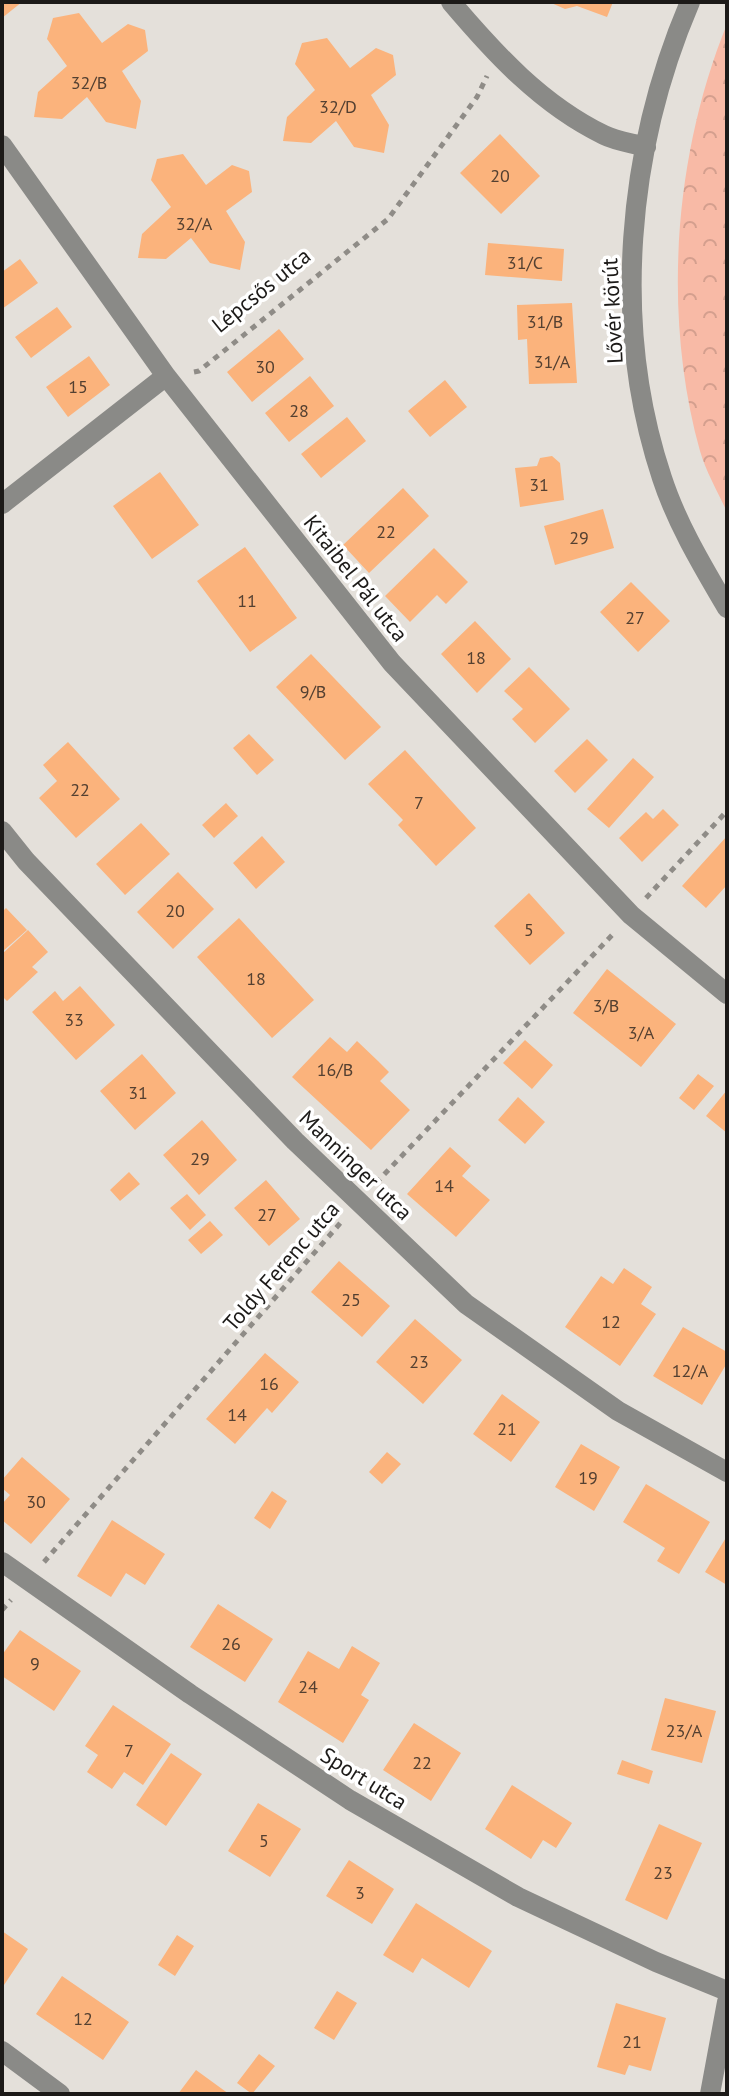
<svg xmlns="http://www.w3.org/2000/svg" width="729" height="2096" font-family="'PT Sans',sans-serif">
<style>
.forest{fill:url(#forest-crowns)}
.building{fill:#fbb37c}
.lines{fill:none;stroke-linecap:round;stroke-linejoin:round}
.path{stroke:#8f8c87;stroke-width:5;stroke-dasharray:6 6;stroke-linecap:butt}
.minor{stroke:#8a8a87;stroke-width:20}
.labels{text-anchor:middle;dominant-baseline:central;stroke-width:7;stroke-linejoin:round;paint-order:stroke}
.number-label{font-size:18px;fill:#544031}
.street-label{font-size:22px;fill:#1c1a18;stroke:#fff}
</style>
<defs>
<pattern id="forest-crowns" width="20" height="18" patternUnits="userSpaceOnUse" patternTransform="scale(2)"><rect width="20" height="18" fill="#f8baa6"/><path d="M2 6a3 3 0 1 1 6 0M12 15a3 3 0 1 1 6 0" fill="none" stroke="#d49f8e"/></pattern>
</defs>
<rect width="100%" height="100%" fill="#e4e0da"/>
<path class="forest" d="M727,24V512C718,492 706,472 700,451C662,315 674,154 727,24Z"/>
<path class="building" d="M2,2H22L2,18Z
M549,2H613L607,17L577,6L565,9Z
M79,13L102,43L128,24L145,30L148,51L122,71L141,101L136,129L106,122L87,97L62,119L34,117L38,92L67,66L47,39L53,18Z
M327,38L350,68L376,48L393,55L396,75L371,95L389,125L384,153L354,147L336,121L311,143L283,141L287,117L315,90L295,64L302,43Z
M500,134L540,176L501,214L460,173Z
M183,154L206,185L232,165L249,171L252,192L226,211L245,242L240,270L210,263L191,238L166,259L138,258L142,234L171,207L151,180L157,159Z
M488,243L564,249L562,281L485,275Z
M20,259L38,283L2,309V272Z
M572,303L577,383L529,384L527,339L518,340L517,305Z
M57,307L72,327L31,358L15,337Z
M279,329L304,359L252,402L227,372Z
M89,356L110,385L68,417L46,387Z
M310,376L334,406L289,442L265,413Z
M445,380L467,407L430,437L408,411Z
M347,417L366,441L321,478L301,454Z
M552,456L560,463L564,500L520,507L515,468L537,466L540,458Z
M160,472L199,525L152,559L113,506Z
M403,488L429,516L369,573L343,545Z
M603,509L614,548L555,565L544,526Z
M245,547L297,618L250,652L197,581Z
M434,548L468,582L446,604L437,595L410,622L385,596Z
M631,582L670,621L638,652L600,612Z
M475,621L511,659L477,693L441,654Z
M311,654L381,727L345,760L276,687Z
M529,667L570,709L535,743L512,719L523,709L504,691Z
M249,734L274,760L257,775L233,748Z
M587,739L608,760L575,793L554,771Z
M68,742L120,799L76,838L39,798L57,781L43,765Z
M405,750L476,828L436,866L398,825L403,820L368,784Z
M633,758L654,777L609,828L587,809Z
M226,803L238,816L214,838L202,825Z
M663,809L679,825L642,862L619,838L646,812L653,819Z
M141,823L170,854L125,895L96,864Z
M262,836L285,862L256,889L233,863Z
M727,836V885L706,908L682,886Z
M178,872L214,909L173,949L137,912Z
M529,893L565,933L530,965L494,926Z
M6,908L27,930L2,952V912Z
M239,918L314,1000L272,1038L197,957Z
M28,930L48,952L32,967L38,972L7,1001L2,996V954Z
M607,969L676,1024L641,1067L573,1013Z
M80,986L115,1025L76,1060L32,1012L55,991L63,1001Z
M330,1037L347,1052L357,1041L378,1061L389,1072L380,1081L410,1110L371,1150L292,1077Z
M525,1040L553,1065L532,1089L503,1063Z
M142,1054L176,1093L135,1130L100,1091Z
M698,1074L714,1086L694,1110L679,1098Z
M727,1090V1133L706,1116Z
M518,1097L545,1122L525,1144L498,1120Z
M202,1120L237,1160L199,1195L163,1155Z
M450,1147L471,1166L462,1176L490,1200L456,1237L407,1194Z
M129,1172L140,1184L120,1201L110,1190Z
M266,1180L300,1219L269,1246L234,1208Z
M187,1194L206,1215L190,1230L170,1208Z
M210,1221L223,1235L201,1254L188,1240Z
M339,1261L390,1306L362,1337L311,1292Z
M624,1268L652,1287L641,1304L656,1314L620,1366L565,1327L601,1276L613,1284Z
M415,1319L462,1360L423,1404L376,1362Z
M683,1327L727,1352V1363L702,1405L653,1376Z
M265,1353L299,1382L272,1413L267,1408L235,1444L206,1419Z
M502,1394L540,1422L511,1462L473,1434Z
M581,1444L620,1467L594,1511L555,1487Z
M387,1452L401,1464L382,1484L369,1472Z
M22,1457L70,1499L31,1544L2,1520V1504L10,1495L2,1488V1480Z
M646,1484L710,1522L679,1574L657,1561L665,1548L623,1522Z
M272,1491L287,1501L270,1529L254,1518Z
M112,1520L165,1554L145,1585L126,1573L111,1597L77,1576Z
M727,1536V1585L705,1572Z
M218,1604L273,1639L245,1682L190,1647Z
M20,1630L81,1671L54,1711L2,1676V1655Z
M352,1646L380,1663L361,1695L369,1700L343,1743L278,1702L308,1651L339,1669Z
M665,1698L716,1711L702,1763L651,1750Z
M113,1705L171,1744L143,1785L124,1772L112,1789L87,1772L98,1755L85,1746Z
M414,1723L461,1753L431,1801L383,1770Z
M171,1753L202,1774L166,1826L136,1805Z
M622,1760L653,1771L649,1784L617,1774Z
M512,1785L572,1823L556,1848L543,1840L531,1859L485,1829Z
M258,1803L301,1829L270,1877L228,1851Z
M659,1824L702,1843L667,1920L625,1900Z
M349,1860L394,1889L372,1924L326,1896Z
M416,1903L492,1951L469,1988L422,1958L413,1973L383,1955Z
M2,1931L28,1949L2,1988Z
M177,1935L194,1946L175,1976L158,1965Z
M62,1976L129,2022L103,2060L36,2014Z
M337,1991L357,2003L334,2040L314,2028Z
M616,2003L666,2018L651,2071L629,2065L625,2075L597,2067Z
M259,2054L275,2066L252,2094L237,2083Z
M196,2070L229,2094H178Z"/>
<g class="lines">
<path class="path" d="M194,372L199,371L388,219L477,97L487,76
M646,898L727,811
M376,1183L615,932
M44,1562L343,1220
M2,1610L11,1600"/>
<path class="minor" d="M451,2C495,54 542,105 604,135C616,141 632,143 646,147
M690,2C627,149 611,325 662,478C677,524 703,567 727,608
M2,145L166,376L392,663L631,915L727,994
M2,504L166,376
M2,831L26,861L295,1141L466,1304L618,1411L727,1472
M2,1562L190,1694L350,1800L518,1897L656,1962L727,1991
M2,2051L60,2094
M710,2094L727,2002"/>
</g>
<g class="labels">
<g class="number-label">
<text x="89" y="82">32/B</text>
<text x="338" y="106">32/D</text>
<text x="500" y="175">20</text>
<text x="194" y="223">32/A</text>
<text x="525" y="262">31/C</text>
<text x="545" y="321">31/B</text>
<text x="552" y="361">31/A</text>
<text x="265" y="366">30</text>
<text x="78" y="386">15</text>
<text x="299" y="410">28</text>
<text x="539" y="484">31</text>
<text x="386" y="531">22</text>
<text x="579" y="537">29</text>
<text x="247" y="600">11</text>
<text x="635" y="617">27</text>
<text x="476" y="657">18</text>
<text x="313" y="691">9/B</text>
<text x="80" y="789">22</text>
<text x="419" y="802">7</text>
<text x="175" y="910">20</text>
<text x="529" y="929">5</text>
<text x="256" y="978">18</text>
<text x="606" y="1005">3/B</text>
<text x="74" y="1019">33</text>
<text x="641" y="1032">3/A</text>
<text x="335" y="1069">16/B</text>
<text x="138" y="1092">31</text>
<text x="200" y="1158">29</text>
<text x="444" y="1185">14</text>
<text x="267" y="1214">27</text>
<text x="351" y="1299">25</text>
<text x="611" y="1321">12</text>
<text x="419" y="1361">23</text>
<text x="690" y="1370">12/A</text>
<text x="269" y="1383">16</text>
<text x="237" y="1414">14</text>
<text x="507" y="1428">21</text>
<text x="588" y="1477">19</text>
<text x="36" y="1501">30</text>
<text x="231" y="1643">26</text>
<text x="35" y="1663">9</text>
<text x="308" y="1686">24</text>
<text x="684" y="1730">23/A</text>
<text x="129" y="1750">7</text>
<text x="422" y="1762">22</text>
<text x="264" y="1840">5</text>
<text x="663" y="1872">23</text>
<text x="360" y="1892">3</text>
<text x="83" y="2018">12</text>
<text x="632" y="2041">21</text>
</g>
<g class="street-label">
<text transform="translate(261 290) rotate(-39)">Lépcsős utca</text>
<text transform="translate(612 311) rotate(-93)">Lővér körút</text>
<text transform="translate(356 578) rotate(52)">Kitaibel Pál utca</text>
<text transform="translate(356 1165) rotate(44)">Manninger utca</text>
<text transform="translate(281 1266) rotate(-49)">Toldy Ferenc utca</text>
<text transform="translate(364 1778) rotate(32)">Sport utca</text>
</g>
</g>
<rect width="729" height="2096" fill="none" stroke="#1c1a18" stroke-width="8"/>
</svg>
